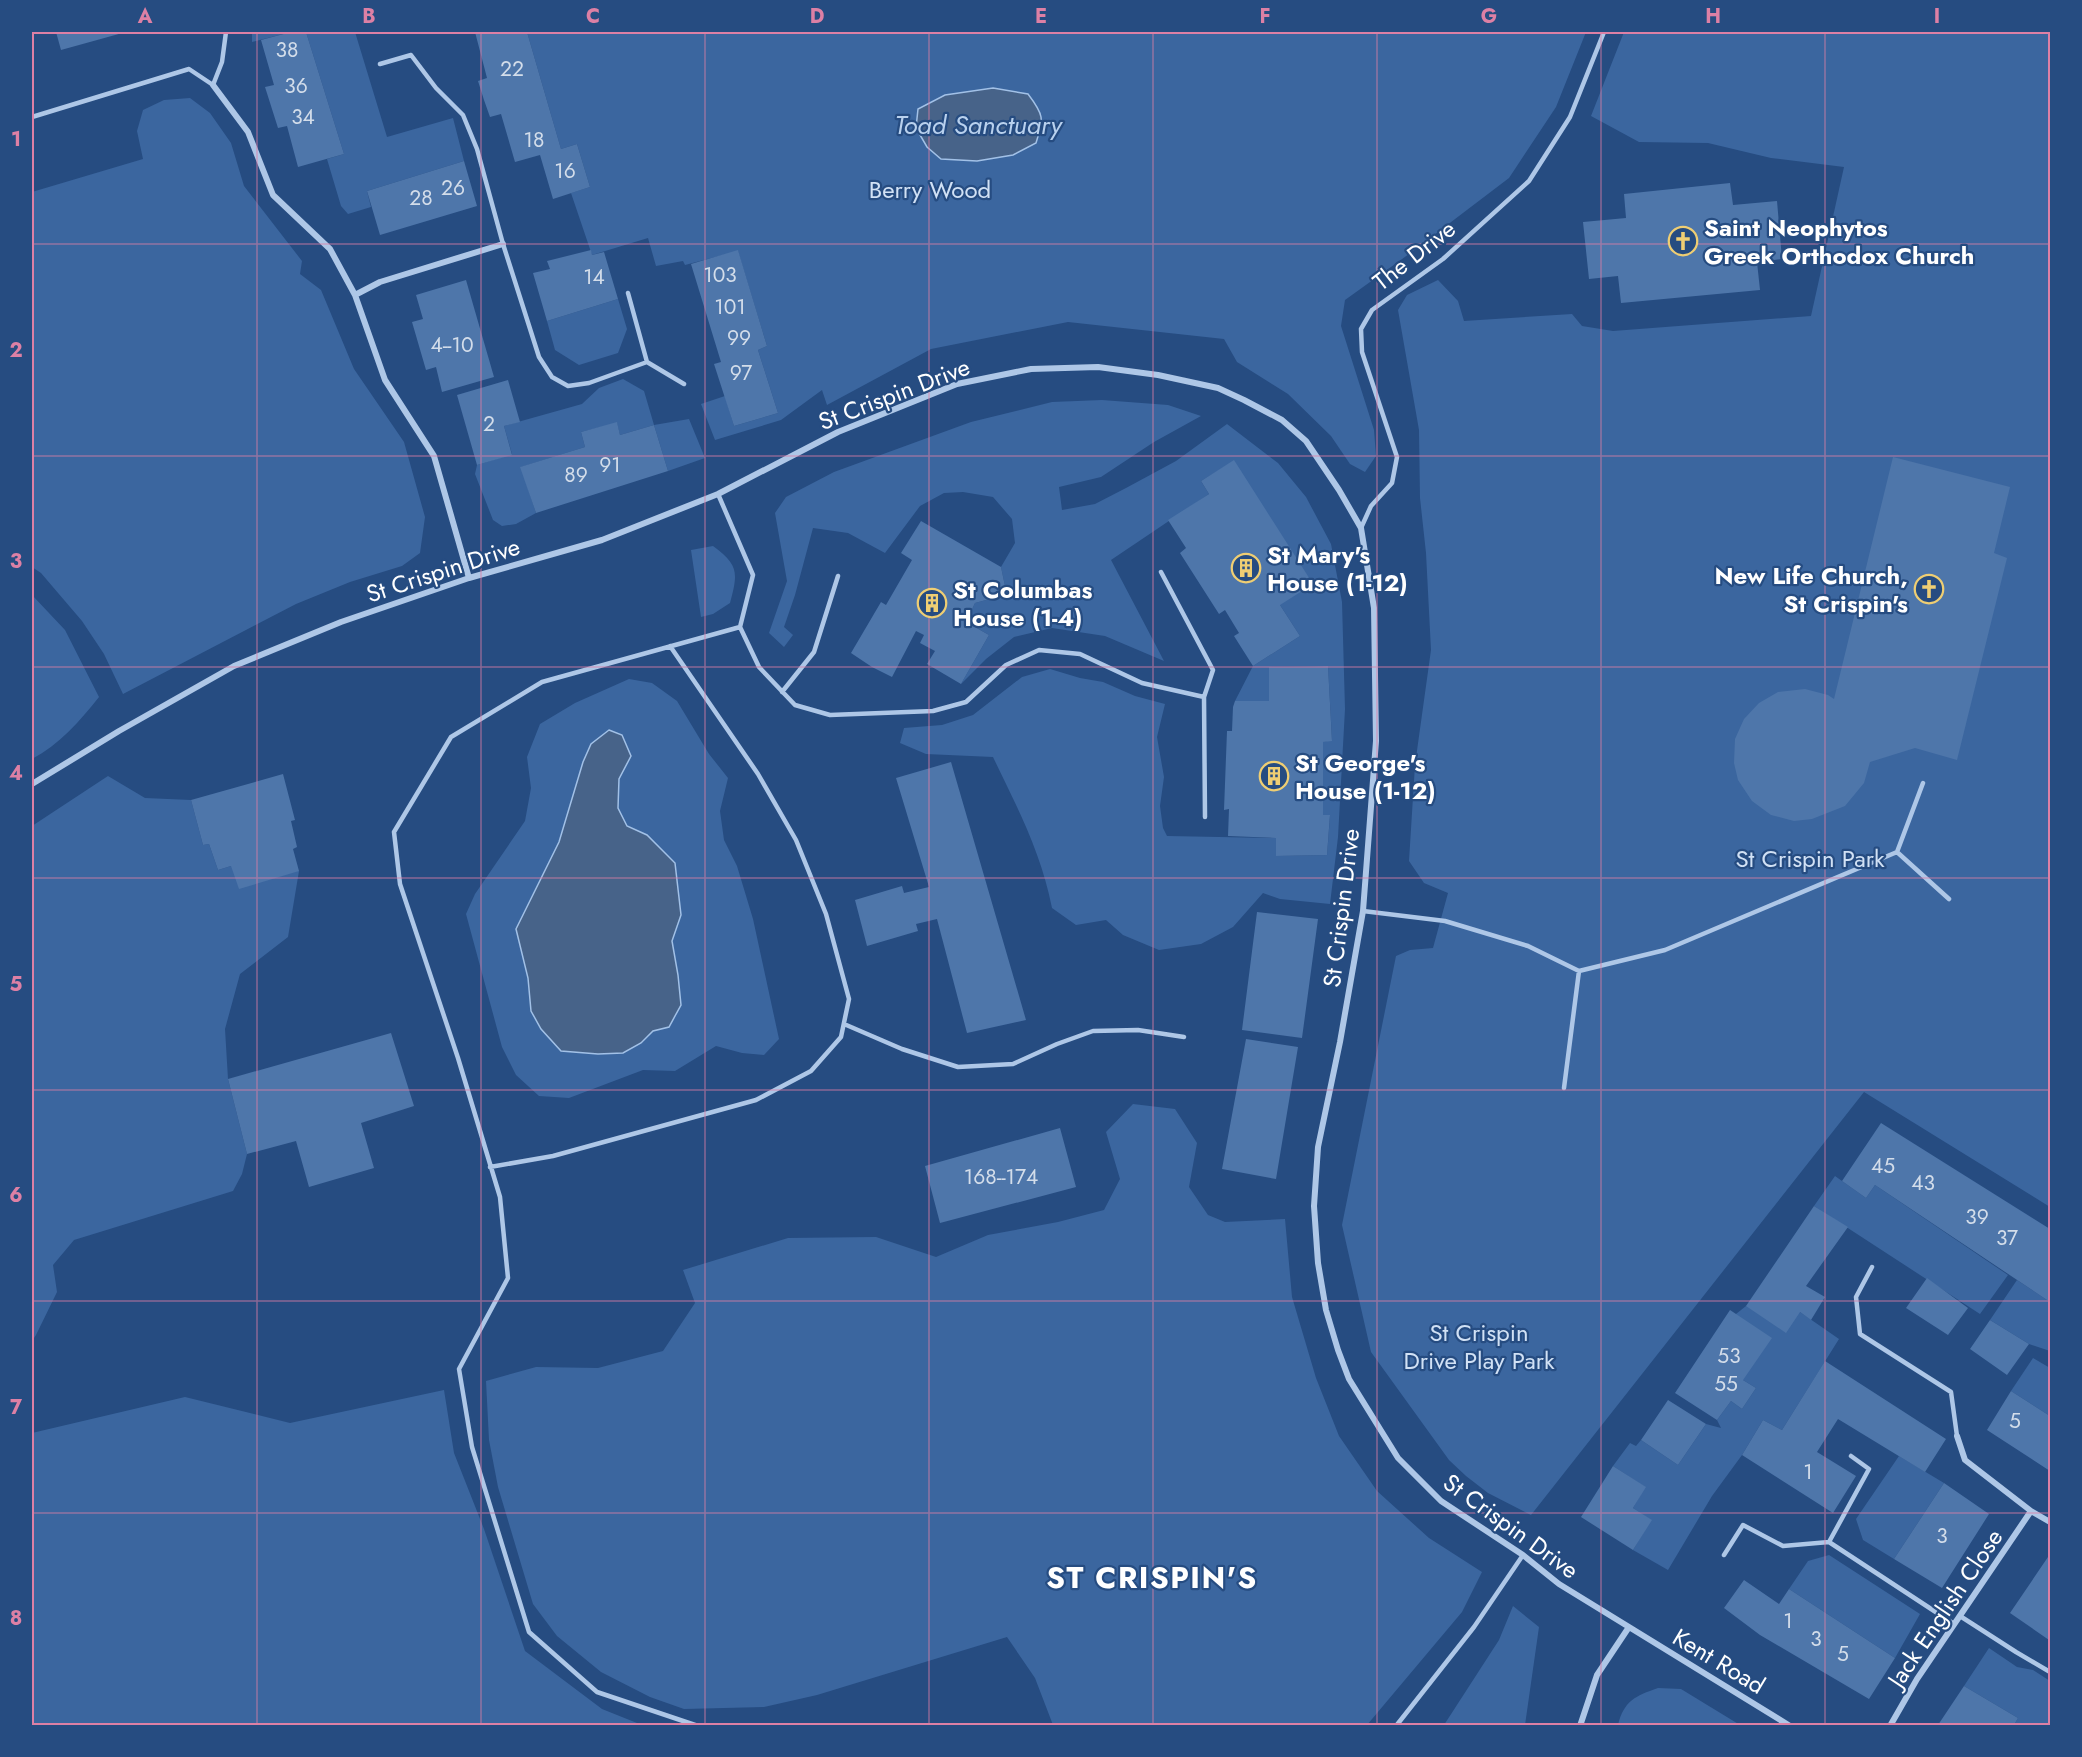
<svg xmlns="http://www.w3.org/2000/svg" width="2082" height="1757" font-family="Jost,sans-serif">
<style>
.green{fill:#3b669f;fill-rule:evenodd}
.water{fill:#476389;stroke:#a2c1e7;stroke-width:1.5}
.building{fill:#4e76aa}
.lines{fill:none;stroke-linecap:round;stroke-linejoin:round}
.service{stroke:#aec7e7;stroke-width:4.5}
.minor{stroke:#aec7e7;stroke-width:6}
.grid{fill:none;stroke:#dd80a5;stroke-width:1.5;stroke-opacity:0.55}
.labels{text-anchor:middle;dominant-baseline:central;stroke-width:4.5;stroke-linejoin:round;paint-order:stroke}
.number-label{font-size:21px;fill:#d3ddea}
.park-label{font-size:24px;fill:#d1e1f5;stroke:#264c81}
.poi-label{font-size:24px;font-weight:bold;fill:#fff;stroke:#264c81;text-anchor:start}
.street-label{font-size:24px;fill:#fff;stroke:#264c81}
.water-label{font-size:26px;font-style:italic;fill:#b9d1ee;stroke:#264c81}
.district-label{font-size:30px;font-weight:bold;letter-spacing:1.5px;fill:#fff;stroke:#264c81}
.neatline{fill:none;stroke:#dd80a5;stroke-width:2}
.grid-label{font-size:20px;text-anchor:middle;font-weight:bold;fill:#dd80a5}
</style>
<rect width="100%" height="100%" fill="#264c81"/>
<path class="green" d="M252,32H291L252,42Z
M306,32H355L387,137L453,118L464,161L367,191L371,207L348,214L341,206L327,159L344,154Z
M527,32H1586L1556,107L1509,178L1409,254L1345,300L1341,326L1374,430L1376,456L1365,472L1350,464L1331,436L1288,394L1237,362L1224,339L1068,322L931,349L827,405L822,390L781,420L715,440L701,404L725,396L734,426L778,413L758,350L767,346L738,251L685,265L683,261L656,266L648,238L592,255L571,193L590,187L577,144L561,149Z
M1624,32H2050V1207L1864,1092L1531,1515L1488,1493L1466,1476L1449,1460L1371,1352L1342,1225L1396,956L1410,950L1433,948L1448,893L1424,883L1409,861L1415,765L1431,650L1426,553L1420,498L1419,430L1398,310L1407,295L1438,280L1458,301L1464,321L1572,314L1582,326L1613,331L1811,316L1844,167L1771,158L1708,143L1639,142L1591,116Z
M190,98L210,113L231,143L244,186L302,261L300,274L321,290L354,369L404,442L425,517L420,553L402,566L350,582L296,604L123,694L104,654L82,621L41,573L32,567V192L143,159L137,131L143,110L164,100Z
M618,299L627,329L618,353L579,365L555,350L547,321Z
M623,379L644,391L654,425L689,419L705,458L668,471L654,425L620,435L617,423L581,432L585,447L521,467L536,513L516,524L502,526L493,520L475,474L477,465L512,454L504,426L582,404L599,388Z
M1102,400L1168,405L1201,416L1154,442L1101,477L1059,487L1062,510L1095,504L1126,488L1176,461L1227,424L1278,463L1306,497L1331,544L1342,602L1345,709L1338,837L1330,904L1280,899L1263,893L1233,927L1201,944L1159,950L1123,935L1106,920L1076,925L1052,908C1041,852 1017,807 993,757L926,754L900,743L904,728L942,725L973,715L1022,677L1050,669L1080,678L1103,682L1135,696L1165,704L1157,737L1164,777L1160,806L1163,828L1167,836L1276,838V856L1327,855L1330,816L1323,815V742L1332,740L1328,666L1269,667V701H1235L1253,666L1300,636L1280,605L1234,461L1201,481L1209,494L1111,560L1164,661L1105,636L1052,628L1014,637L986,659L961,684L989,635L966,622L975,603L997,597L1005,586L1001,567L1015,543L1012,519L993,497L963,492L944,493L920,506L885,553L848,533L813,528L795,595L784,627L793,635L784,647L769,633L787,581L775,513L786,497L834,472L971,422L1052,402Z
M713,546C739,565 738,573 730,603L713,614L701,617L691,550Z
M32,595L65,630L99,697C80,721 59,745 32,759Z
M629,679L652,683L677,701L709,754L728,778L720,811L724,840L737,866L753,919L779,1039L764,1055L742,1053L716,1046L675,1071L643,1070L569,1098L539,1096L516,1075L502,1047L466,914L475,894L525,821L531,788L527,757L540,724L575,703ZM631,756L619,779L618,808L627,827L647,835L675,863L681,915L672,940L678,975L669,1027L653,1031L641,1043L623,1053L598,1054L561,1051L541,1029L531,1010L528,978L516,929L559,842L583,762Z
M108,776L145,798L191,800L203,845L209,844L218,870L231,866L299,871L288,937L240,974L225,1029L228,1079L247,1154L242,1174L233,1191L74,1240L53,1265L57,1292L36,1335L32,1341V826Z
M1133,1104L1175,1109L1197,1143L1189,1187L1208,1215L1225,1222L1285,1219L1292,1297L1316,1378L1339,1436L1377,1491L1429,1538L1482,1572L1462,1612L1367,1725H1053L1035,1678L1007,1637L817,1695L764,1707L684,1709L650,1697L601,1672L557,1636L533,1604L498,1487L489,1440L486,1381L536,1367L598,1368L663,1351L695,1303L683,1270L788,1238L876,1237L936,1257L988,1235L1058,1222L1104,1210L1120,1179L1106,1132Z
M1835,1176L1866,1198L1875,1185L2008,1275L1980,1314L1814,1206Z
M2017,1280L2050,1302V1351L2029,1344L1990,1320Z
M1746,1306L1800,1312L1839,1339L1782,1430L1763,1420L1742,1455L1712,1496L1668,1570L1633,1550L1651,1520L1633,1508L1645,1487L1613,1466L1630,1443L1636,1446L1641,1440L1678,1465L1706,1424L1721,1428L1717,1420L1731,1401L1742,1409L1756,1388L1743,1380L1736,1314Z
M2033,1358L2050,1368V1416L2011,1391Z
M444,1390L454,1453L484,1529L525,1651L602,1709L642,1725H32V1433L185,1397L290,1423Z
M1899,1456L1944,1483L1894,1559L1863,1540L1856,1519Z
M1829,1555L1920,1614L1895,1658L1789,1589L1808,1561Z
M1513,1606L1539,1627L1525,1725H1444L1499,1640Z
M1989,1648L2017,1667L2033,1670L2050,1681V1725H2014L2018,1718L1964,1686Z
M1658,1688L1681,1689L1740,1725H1618C1624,1701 1635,1696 1658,1688Z"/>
<path class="water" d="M993,88L1028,94C1044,115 1044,118 1036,143L1013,155L977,161L941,159L927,147L916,128L918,109L945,95Z
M609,730L622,735L631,756L619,779L618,808L627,826L647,835L675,863L681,915L672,941L678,975L681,1005L669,1027L653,1031L641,1043L623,1053L598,1054L561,1051L541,1029L531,1011L528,978L516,929L559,842L583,762L591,744Z"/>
<path class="building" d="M56,32H126L61,50Z
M291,32H306L344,154L298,167L287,126L278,128L265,87L274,85L261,40Z
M475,32H527L561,149L577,144L590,187L553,199L540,155L515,162L501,114L490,117L484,100L478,81L487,78Z
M464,161L477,206L380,235L367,191Z
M1730,183L1733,205L1777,201L1782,259L1757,262L1760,290L1621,303L1618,276L1589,279L1583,222L1626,218L1624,194Z
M591,250L592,255L604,252L618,299L547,321L533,273L550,269L547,261Z
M738,250L767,346L758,350L778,413L734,426L714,364L721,362L691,264Z
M466,280L494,377L442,392L436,367L426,370L412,322L423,319L416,295Z
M508,380L520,422L504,426L512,455L477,465L457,395Z
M617,422L620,435L654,425L668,471L536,513L520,467L585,447L581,432Z
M1893,457L2010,487L1994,553L2007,558L1957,760L1915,748L1870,762L1864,783L1845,806L1812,819L1794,821L1771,815L1752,801L1738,780L1734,763L1735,739L1744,719L1759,703L1778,692L1805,689L1828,695L1834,699Z
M1234,460L1313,584L1280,605L1300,636L1253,666L1234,636L1239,633L1225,610L1219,614L1180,553L1186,548L1168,520L1209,494L1201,481Z
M921,521L1001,567L1005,586L997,597L975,603L966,622L989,635L961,684L927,664L935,651L920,643L924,635L916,631L892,677L872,667L851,653L881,602L886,605L912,560L901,553Z
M1328,666L1332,741L1323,742V815H1330L1327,855L1276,856V838L1228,836L1229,809L1224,810L1227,731H1232L1233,707L1235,701H1269V667Z
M951,762L1026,1020L967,1033L937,919L916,924L918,931L867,946L855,900L902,886L904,893L929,887L896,778Z
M283,774L295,820L291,821L297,847L293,849L299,871L239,889L231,866L218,870L209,844L203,845L191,800Z
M1257,912L1318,919L1302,1038L1242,1030Z
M391,1033L414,1106L361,1123L374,1168L309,1187L296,1141L247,1154L228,1079Z
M1246,1039L1298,1047L1276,1179L1222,1169Z
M1881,1123L2050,1229V1302L1875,1185L1866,1198L1842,1181Z
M1060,1128L1076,1187L940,1223L925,1166Z
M1814,1206L1848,1227L1806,1286L1825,1297L1811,1320L1800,1312L1786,1333L1746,1306Z
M1927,1278L1968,1308L1948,1335L1906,1308Z
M1730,1310L1772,1338L1743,1380L1756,1388L1742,1409L1731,1401L1717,1420L1675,1393Z
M1990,1320L2029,1344L2007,1375L1970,1349Z
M1825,1361L1946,1439L1925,1472L1838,1419L1817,1452L1856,1476L1833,1513L1742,1455L1763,1420L1782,1430Z
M2011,1391L2050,1416V1471L1987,1430Z
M1668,1400L1706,1424L1678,1465L1641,1440Z
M1613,1466L1646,1487L1633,1508L1652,1520L1633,1550L1581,1517Z
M1944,1483L1989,1514L1942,1588L1894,1559Z
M2048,1557L2050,1559L2049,1640L2010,1613Z
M1744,1580L1779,1604L1789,1589L1895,1658L1869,1699L1760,1635L1724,1608Z
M1964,1686L2018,1718L2014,1725H1938Z"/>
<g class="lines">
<path class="service" d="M380,64L411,55L436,88L463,115L477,149L503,244L539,357L552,377L568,386L589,383L647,362
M32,117L189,69L213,85L222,62L226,32
M628,293L647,362L684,384
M1361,528L1371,506L1392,483L1397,457L1362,352L1361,329L1372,310L1443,259L1529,181L1570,117L1604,32
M1161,572L1213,670L1204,697L1205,817
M740,627L759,667L795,705L830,715L933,711L966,702L1006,665L1039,650L1080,654L1142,683L1204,697
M782,692L814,652L838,576
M1897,852L1949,899
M1363,911L1445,921L1528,946L1579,971L1665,950L1897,852L1923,783
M844,1024L902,1049L958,1067L1013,1064L1057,1044L1093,1031L1138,1030L1184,1037
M1564,1088L1579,971
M490,1167L553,1156L756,1100L811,1071L841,1037L849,999L826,914L796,840L758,774L670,646
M1872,1267L1856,1297L1860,1334L1951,1392L1957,1436
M1829,1542L1869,1469L1851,1456
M1724,1555L1743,1525L1783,1546L1829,1542L1954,1624
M1960,1616L2016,1652L2050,1672
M698,1726L597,1692L529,1632L472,1447L459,1369L508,1278L500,1197L458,1058L400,884L394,832L451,737L542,682L740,627L753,575L718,494
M1396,1726L1474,1627L1523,1555"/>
<path class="minor" d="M213,85L248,132L273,195L330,249L355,295L385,380L434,456L469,578
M355,295L380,282L503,244
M32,784L119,731L234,666L341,622L469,578L602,540L718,494L838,432L957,384L1031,369L1098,367L1158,375L1218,388L1244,400L1282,420L1306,441L1339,490L1361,528L1374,608L1376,741L1363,911L1340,1042L1318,1147L1314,1206L1318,1263L1326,1310L1338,1350L1349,1379L1398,1458L1441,1501L1523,1555L1559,1584L1629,1627L1597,1675L1580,1726
M1957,1436L1965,1460L2031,1511
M1629,1627L1790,1726
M1890,1726L1917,1679L2031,1511L2050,1522"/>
</g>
<path class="grid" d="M257,32V1726M481,32V1726M705,32V1726M929,32V1726M1153,32V1726M1377,32V1726M1601,32V1726M1825,32V1726M32,244H2050M32,456H2050M32,667H2050M32,878H2050M32,1090H2050M32,1301H2050M32,1513H2050"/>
<defs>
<g id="church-ring" transform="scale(1.5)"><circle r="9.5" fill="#264c81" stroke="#efce73" stroke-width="1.5"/><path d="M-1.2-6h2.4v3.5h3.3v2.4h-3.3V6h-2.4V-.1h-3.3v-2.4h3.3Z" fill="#efce73"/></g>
<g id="building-ring" transform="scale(1.5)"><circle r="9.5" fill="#264c81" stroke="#efce73" stroke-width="1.5"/><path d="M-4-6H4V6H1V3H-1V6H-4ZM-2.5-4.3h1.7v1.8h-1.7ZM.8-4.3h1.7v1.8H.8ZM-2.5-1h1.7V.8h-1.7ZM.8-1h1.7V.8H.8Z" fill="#efce73"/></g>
</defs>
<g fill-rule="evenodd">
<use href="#church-ring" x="1683" y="241"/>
<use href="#building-ring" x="1246" y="568"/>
<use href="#church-ring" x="1929" y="589"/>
<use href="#building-ring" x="932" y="603"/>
<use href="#building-ring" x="1274" y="776"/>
</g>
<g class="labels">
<g class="number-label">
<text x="287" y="50">38</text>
<text x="512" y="69">22</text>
<text x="296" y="86">36</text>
<text x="303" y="117">34</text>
<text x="534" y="140">18</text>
<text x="565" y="171">16</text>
<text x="453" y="188">26</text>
<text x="421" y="198">28</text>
<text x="720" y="275">103</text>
<text x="594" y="277">14</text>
<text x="730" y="307">101</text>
<text x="739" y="338">99</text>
<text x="452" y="345">4--10</text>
<text x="741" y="373">97</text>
<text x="489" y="424">2</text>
<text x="610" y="465">91</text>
<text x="576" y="475">89</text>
<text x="1883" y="1166">45</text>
<text x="1001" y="1177">168--174</text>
<text x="1923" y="1183">43</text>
<text x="1977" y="1217">39</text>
<text x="2007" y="1238">37</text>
<text x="1729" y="1356">53</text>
<text x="1726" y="1384">55</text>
<text x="2015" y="1421">5</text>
<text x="1808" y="1472">1</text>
<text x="1942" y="1536">3</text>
<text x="1788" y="1621">1</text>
<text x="1816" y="1639">3</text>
<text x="1843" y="1654">5</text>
</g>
<g class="park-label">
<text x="930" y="189">Berry Wood</text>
<text x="1810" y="858">St Crispin Park</text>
<text x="1479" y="1332">St Crispin<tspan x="1479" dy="28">Drive Play Park</tspan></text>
</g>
<g class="poi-label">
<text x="1704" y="227">Saint Neophytos<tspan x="1704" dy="28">Greek Orthodox Church</tspan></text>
<text x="1267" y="554">St Mary's<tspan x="1267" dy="28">House (1-12)</tspan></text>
<text x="1908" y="575" text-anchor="end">New Life Church,<tspan x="1908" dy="28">St Crispin's</tspan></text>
<text x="953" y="589">St Columbas<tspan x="953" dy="28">House (1-4)</tspan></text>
<text x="1295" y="762">St George's<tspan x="1295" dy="28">House (1-12)</tspan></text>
</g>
<g class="street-label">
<text transform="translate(1414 255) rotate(-38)">The Drive</text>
<text transform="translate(894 394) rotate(-21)">St Crispin Drive</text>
<text transform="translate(443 570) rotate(-18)">St Crispin Drive</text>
<text transform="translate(1341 908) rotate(-83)">St Crispin Drive</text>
<text transform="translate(1511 1526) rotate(36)">St Crispin Drive</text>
<text transform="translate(1945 1608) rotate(-56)">Jack English Close</text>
<text transform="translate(1719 1661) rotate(31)">Kent Road</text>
</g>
<g class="water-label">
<text x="978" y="125">Toad Sanctuary</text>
</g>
<g class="district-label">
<text x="1152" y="1577">ST CRISPIN'S</text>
</g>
</g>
<rect width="2082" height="1757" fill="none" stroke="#264c81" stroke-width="66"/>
<rect x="33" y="33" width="2016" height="1691" class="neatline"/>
<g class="grid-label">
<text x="145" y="23">A</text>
<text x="369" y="23">B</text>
<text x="593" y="23">C</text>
<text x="817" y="23">D</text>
<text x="1041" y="23">E</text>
<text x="1265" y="23">F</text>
<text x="1489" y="23">G</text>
<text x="1713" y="23">H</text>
<text x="1937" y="23">I</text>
<text x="16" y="146">1</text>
<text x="16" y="357">2</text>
<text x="16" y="568">3</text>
<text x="16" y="780">4</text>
<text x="16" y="991">5</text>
<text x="16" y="1202">6</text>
<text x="16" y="1414">7</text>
<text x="16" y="1625">8</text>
</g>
</svg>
